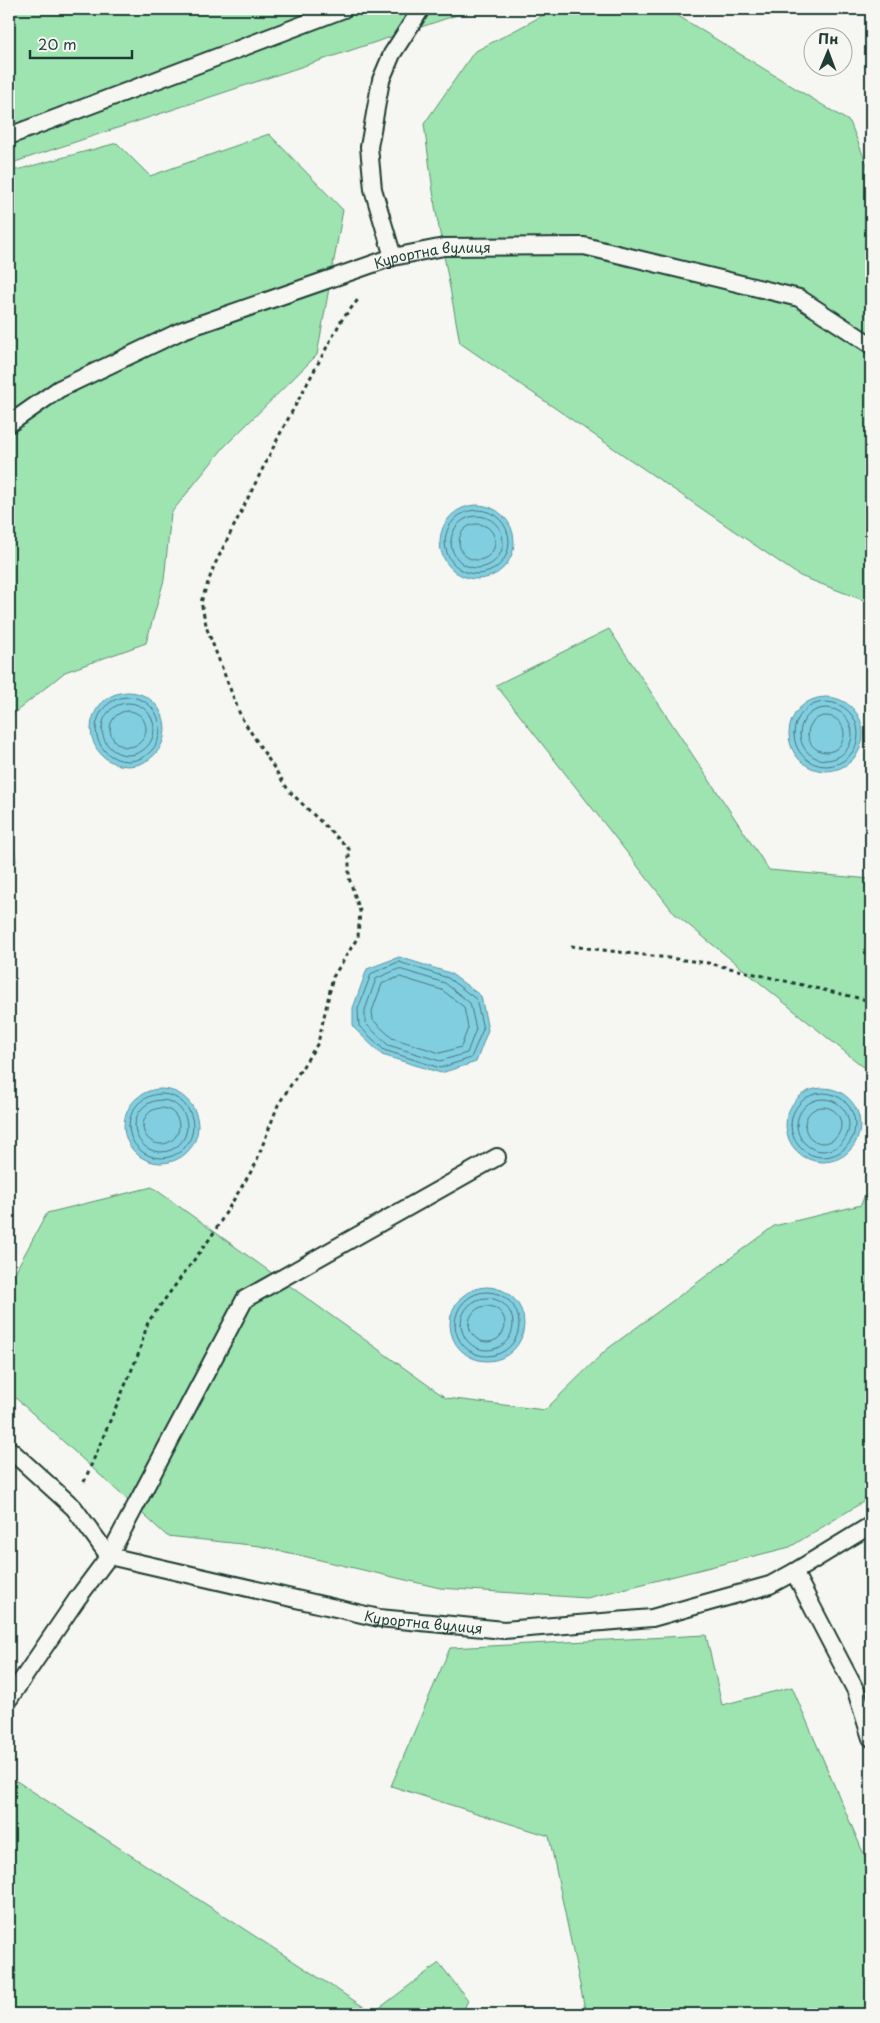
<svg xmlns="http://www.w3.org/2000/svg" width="880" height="2023" font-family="'Playpen Sans',sans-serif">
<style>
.green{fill:#9ee4b0;stroke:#5e9072}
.water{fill:#82cee1;stroke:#5a949c}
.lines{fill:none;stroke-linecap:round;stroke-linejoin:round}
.shore{stroke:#477779;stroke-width:1}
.service-casing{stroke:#1f3d34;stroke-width:20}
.path{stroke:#1f3d34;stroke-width:3;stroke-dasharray:4 4;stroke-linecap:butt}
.service{stroke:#f6f6f2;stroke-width:16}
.labels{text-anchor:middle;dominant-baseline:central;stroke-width:5;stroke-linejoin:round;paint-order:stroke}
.street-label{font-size:14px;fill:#1f3d34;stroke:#f6f6f2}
</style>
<rect width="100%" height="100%" fill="#f6f6f2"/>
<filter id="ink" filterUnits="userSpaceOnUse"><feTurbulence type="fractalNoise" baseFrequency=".02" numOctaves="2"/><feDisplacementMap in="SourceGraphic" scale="10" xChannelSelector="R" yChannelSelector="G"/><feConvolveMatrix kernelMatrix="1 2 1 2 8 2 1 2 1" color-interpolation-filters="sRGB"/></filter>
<g filter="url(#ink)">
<path class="green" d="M9,9H475L9,164Z
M555,9H667L850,122L871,175V603L800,576L460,343L435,206L424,124L474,52Z
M269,134L343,210L317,355L224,447L171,513L164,580L146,643L65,672L13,714L9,749V172L117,143L150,176Z
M609,629L769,870L871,879V1073L675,914L496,685Z
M9,807L16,862L9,871Z
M871,1178V1497L790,1547L587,1598L440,1588L260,1546L167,1536L9,1392V1283L47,1213L152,1187L446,1398L545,1410L606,1350L774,1226L861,1205Z
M706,1635L722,1705L792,1687L871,1871V2014H586L549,1836L391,1786L450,1648Z
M15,1780L373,2013L439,1963L468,2000L462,2014H9V1789Z"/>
<path class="water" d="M440 542a37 37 0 1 1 74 0a37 37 0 1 1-74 0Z
M91 729a37 37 0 1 1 74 0a37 37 0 1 1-74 0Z
M789 734a37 37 0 1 1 74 0a37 37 0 1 1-74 0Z
M399,957L450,973L481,996L488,1030L476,1062L441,1073L382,1055L353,1027V1008L367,969Z
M786 1125a37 37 0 1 1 74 0a37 37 0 1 1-74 0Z
M124 1126a37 37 0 1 1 74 0a37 37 0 1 1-74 0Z
M450 1324a37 37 0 1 1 74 0a37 37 0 1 1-74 0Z"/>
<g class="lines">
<path class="shore" d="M445 542a32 32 0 1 1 64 0a32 32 0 1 1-64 0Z
M451 542a26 26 0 1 1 52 0a26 26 0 1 1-52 0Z
M459 542a18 18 0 1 1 36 0a18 18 0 1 1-36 0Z
M96 729a32 32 0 1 1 64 0a32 32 0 1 1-64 0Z
M794 734a32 32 0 1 1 64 0a32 32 0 1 1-64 0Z
M102 729a26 26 0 1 1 52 0a26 26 0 1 1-52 0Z
M800 734a26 26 0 1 1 52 0a26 26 0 1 1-52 0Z
M110 729a18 18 0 1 1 36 0a18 18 0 1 1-36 0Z
M808 734a18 18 0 1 1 36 0a18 18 0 1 1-36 0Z
M399,962L448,978L476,999L483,1029L471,1058L440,1068L384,1050L359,1026L358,1009L371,974Z
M399,969L445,983L470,1003L476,1029L467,1053L440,1061L388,1045L365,1023V1010L376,979Z
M400,977L442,990L464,1007L468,1028L461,1047L440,1053L392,1038L373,1020L372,1011L382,984Z
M791 1125a32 32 0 1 1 64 0a32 32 0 1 1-64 0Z
M129 1126a32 32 0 1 1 64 0a32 32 0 1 1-64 0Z
M797 1125a26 26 0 1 1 52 0a26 26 0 1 1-52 0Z
M135 1126a26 26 0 1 1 52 0a26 26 0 1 1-52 0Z
M805 1125a18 18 0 1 1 36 0a18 18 0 1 1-36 0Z
M143 1126a18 18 0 1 1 36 0a18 18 0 1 1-36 0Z
M455 1324a32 32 0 1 1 64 0a32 32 0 1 1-64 0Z
M461 1324a26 26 0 1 1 52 0a26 26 0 1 1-52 0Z
M469 1324a18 18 0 1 1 36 0a18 18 0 1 1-36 0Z"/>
<g class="service-casing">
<g id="service">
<path d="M9,136L344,9"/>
<path d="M393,257L373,189L369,147L381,80L392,54L421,9"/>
<path id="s1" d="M9,424L59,389L183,330L393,257L444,247L584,246L799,298L871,345"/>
<path id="s2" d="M9,1449L74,1508L109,1556L379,1618L504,1630L652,1618L770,1585L794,1572L871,1525"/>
<path d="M794,1572L856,1691L871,1738"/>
<path d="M9,1699L77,1599L109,1556L245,1299L497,1157"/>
</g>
</g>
<path class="path" d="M571,946L708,963L871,1001
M84,1482L138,1355L148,1322L211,1237L255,1165L278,1105L318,1043L333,977L358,937L360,911L349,878V849L289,791L241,717L207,629L201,602L214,566L281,432L341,321L360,297"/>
<use href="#service" class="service"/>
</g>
</g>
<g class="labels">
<g class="street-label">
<text stroke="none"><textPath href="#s1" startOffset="460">Курортна вулиця</textPath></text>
<text stroke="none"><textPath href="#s2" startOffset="469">Курортна вулиця</textPath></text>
</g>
</g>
<rect width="880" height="2023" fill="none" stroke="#f6f6f2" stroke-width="30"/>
<rect x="15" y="15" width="850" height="1993" fill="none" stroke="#1f3d34" stroke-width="2" filter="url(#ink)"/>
<g transform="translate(828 52) rotate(1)"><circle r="24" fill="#f6f6f2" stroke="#a0aca6"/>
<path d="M0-4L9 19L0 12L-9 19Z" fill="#1f3d34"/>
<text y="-8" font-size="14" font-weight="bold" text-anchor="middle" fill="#1f3d34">Пн</text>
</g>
<path d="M30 50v8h102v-8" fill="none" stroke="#1f3d34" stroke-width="2.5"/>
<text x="38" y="50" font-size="15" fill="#1f3d34" stroke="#f6f6f2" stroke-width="4" paint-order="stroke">20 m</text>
</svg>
